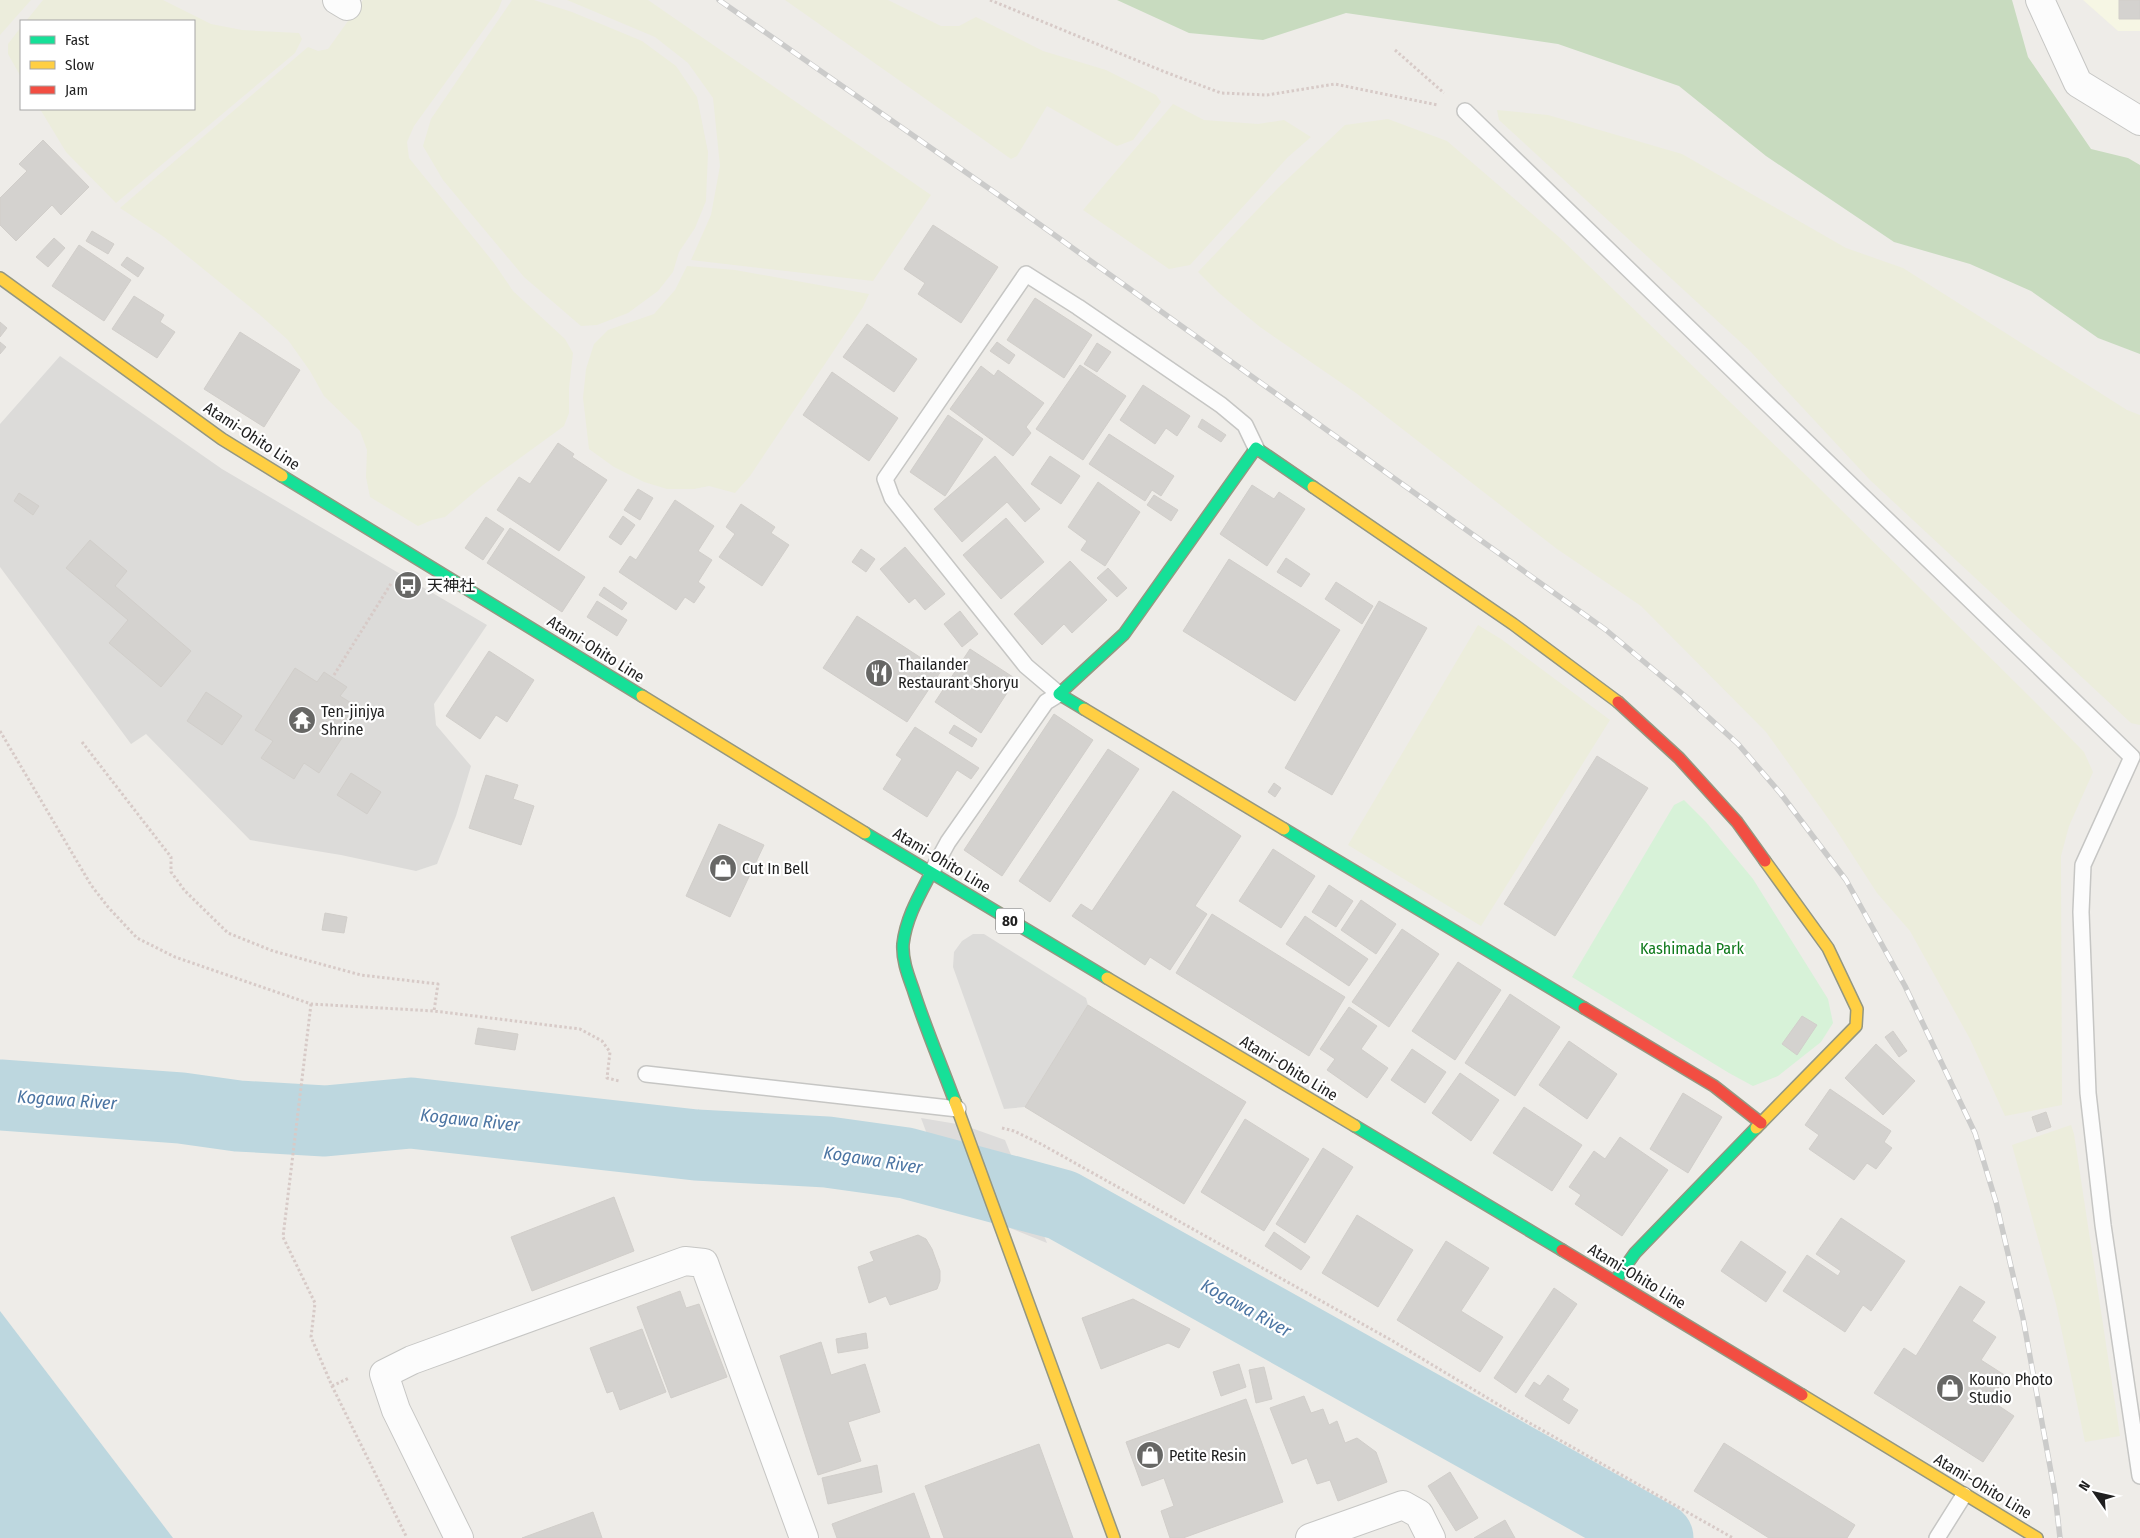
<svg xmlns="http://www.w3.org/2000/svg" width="2140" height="1538" font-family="'Fira Sans Condensed','Noto Sans JP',sans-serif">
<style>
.education{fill:#f6f6e4}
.religious{fill:#dcdbd9}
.farmland{fill:#eceddc}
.forest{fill:#c8dbbf}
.park{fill:#d7f2d8}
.water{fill:#bdd7df}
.pier{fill:#dddcdb}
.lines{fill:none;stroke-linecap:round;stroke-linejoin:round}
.river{stroke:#bdd7df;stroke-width:71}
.building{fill:#d4d2cf;stroke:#d1ceca}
.lane-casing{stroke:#c6c6c4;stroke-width:18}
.street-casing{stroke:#c6c6c4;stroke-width:30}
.fast-casing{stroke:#949781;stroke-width:14}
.slow-casing{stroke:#949781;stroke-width:14}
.jam-casing{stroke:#949781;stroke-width:14}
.path{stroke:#d7cac7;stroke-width:3;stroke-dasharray:2.5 2.5;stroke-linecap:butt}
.lane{stroke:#fcfcfc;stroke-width:15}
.street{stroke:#fcfcfc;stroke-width:28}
.fast{stroke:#16e098;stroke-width:11}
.slow{stroke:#ffcf43;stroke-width:11}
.jam{stroke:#f24e42;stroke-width:11}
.rail-casing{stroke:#cbcbca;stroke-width:5.5}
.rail{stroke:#fff;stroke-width:4;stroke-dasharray:11;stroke-linecap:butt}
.labels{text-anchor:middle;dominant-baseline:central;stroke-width:4.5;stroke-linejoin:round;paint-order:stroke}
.shield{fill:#fff;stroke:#626262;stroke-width:1}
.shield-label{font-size:15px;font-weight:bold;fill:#1f1f1f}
.street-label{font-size:16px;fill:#1f1f1f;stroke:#fff}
.poi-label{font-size:16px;fill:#1f1f1f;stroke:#fff;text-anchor:start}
.park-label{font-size:16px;fill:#107a1d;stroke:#fff}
.water-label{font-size:18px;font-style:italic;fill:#4c75a3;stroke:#fff}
</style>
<rect width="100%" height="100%" fill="#eeece8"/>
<path class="education" d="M2083,0H2140V31H2118Z"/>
<path class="religious" d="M60,356L222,469L487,625L434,704L436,725L471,766L456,816L437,864L416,871L341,855L250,840L146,734L131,744L0,567V424Z
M973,934H984L1086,998L1088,1005L1025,1107L1004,1109L953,967L954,952L962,941Z"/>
<path class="farmland" d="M0,0H31L0,35Z
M43,0H163L211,24L242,30L299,33L302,39L295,53L116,203L66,152L40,109H194V21H26Z
M363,0H502L498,10L414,126L407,142L409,158L494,263L513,291L565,339L573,353L569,388V413L564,426L483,485L445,517L432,520L418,526L370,497L366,477L367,450L360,431L324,396L310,371L288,340L260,315L164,237L120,208L308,47L318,51L328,49Z
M512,0H534L572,12L642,41L676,66L697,97L708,152L706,201L695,228L679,252L673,272L658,291L628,313L597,325L581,326L524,277L443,180L423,146L431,119Z
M567,0H648L931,195L873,281L691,260L711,215L720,166L713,98L688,63L655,37Z
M785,0H888L941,26H959L976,17L1043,51L1106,70L1156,95L1161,102L1133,140L1117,146L1047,106L1017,156L1011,159Z
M21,27V77L8,54V44Z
M1173,104L1204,120L1258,124L1284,120L1311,137L1288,157L1190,265L1169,269L1083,210Z
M1497,110L1548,115L1682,154L1846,248L1903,268L2127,410L2140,415V725L2131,723L1870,480L1749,350L1499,120Z
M1388,119L1447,141L1560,238L1813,482L2040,707L2084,752L2093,772L2069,826L2061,856L2062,1105L2005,1116L1970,1039L1910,931L1877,893L1835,828L1766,732L1641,606L1557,549L1356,393L1260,327L1219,293L1198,272L1278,188L1345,125Z
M687,266L735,270L869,294L863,307L750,476L735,493L709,486L694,489H667L644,482L614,467L589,449L583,398L586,369L594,344L608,330L654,314L675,290Z
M1478,625L1501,639L1610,720L1481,926L1348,845Z
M2071,1125L2074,1134L2120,1436L2085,1442L2056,1304L2012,1145Z"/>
<path class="forest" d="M1117,0H2012L2028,57L2091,149L2128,158L2140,165V354L2098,338L2031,291L1970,264L1894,242L1766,156L1679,86L1558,44L1346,13L1263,40L1189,33Z"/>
<path class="park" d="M1684,800L1706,822L1753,879L1828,999L1833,1023L1821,1042L1778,1076L1753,1086L1729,1073L1572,977L1674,805Z"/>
<path class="water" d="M0,1311L173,1538H0Z"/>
<path class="pier" d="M921,1118L963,1125L1005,1140L1047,1243L1000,1224L956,1212Z"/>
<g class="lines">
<path class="river" d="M0,1095L181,1108L238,1116L325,1121L411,1113L696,1145L827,1152L906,1163L1062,1205L1658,1538"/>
</g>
<path class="building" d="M2119,0H2140V19H2119Z
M43,140L89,187L61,215L52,205L16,241L0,225V198L27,171L19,164Z
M933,225L998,267L961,323L918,294L925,283L904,269Z
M92,231L114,244L108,254L86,241Z
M54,238L65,248L48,267L36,257Z
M79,245L131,280L104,321L52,286Z
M127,257L144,268L138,277L121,265Z
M134,296L164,315L160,322L175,332L157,358L112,329Z
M1035,298L1092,335L1064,378L1007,340Z
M0,322L7,328L0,337Z
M867,324L917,359L894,392L843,357Z
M240,332L300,370L264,427L204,389Z
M0,342L6,347L0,354Z
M997,342L1015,355L1009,364L990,351Z
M1097,343L1111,352L1097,372L1084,364Z
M1080,365L1126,396L1083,460L1036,429Z
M981,366L994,376L998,370L1044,403L1026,427L1031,433L1013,456L950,409Z
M832,372L898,418L869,461L803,415Z
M1143,385L1190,416L1177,436L1166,428L1155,444L1120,420Z
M948,415L983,439L945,496L910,472Z
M1202,419L1226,435L1221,442L1198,427Z
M1109,434L1174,476L1161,496L1152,490L1145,501L1089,464Z
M558,443L574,454L572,457L607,480L559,551L497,510L519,477L530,484Z
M995,456L1040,509L1025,522L1007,502L962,542L934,509Z
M1050,456L1080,476L1061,504L1031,484Z
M1098,482L1140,512L1105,566L1081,550L1087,541L1068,527Z
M1252,485L1274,499L1279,492L1305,509L1267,566L1220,534Z
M638,489L653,498L640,520L624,510Z
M19,493L39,506L33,515L14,501Z
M1154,495L1178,510L1171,521L1147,505Z
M675,500L714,526L698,551L712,560L698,582L705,587L694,603L685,597L676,610L619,572L630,556L636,560Z
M741,504L775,527L771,533L789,545L762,586L719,557L735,534L726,527Z
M623,516L635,525L621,545L609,537Z
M486,517L504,529L483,560L465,548Z
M1006,518L1044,562L1001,599L963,555Z
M510,528L585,577L562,612L487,563Z
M90,540L127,571L115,586L191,651L161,687L109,643L128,620L66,568Z
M905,547L945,594L925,610L915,598L909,603L880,569Z
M861,549L875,559L866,572L852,562Z
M1286,558L1310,574L1301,587L1277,572Z
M1229,559L1340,630L1295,701L1183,631Z
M1070,561L1107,600L1072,633L1064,624L1042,645L1014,614Z
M1108,568L1127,588L1117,597L1097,578Z
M1336,582L1373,606L1362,624L1325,599Z
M604,587L627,603L622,610L599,595Z
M597,601L627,620L617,636L587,617Z
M1379,601L1427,628L1332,795L1285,768Z
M960,611L978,634L962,647L944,624Z
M857,616L941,671L907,722L823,668Z
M970,649L1016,679L981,733L935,702Z
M489,651L534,680L507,722L496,715L480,739L446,716Z
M295,668L317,682L324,672L347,687L340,696L361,709L319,773L304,763L294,779L261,758L273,741L255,730Z
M206,692L242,716L222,745L187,721Z
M1054,714L1093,740L1002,876L964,850Z
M954,725L977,739L972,747L949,733Z
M915,727L979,768L971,779L957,770L927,817L883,789L902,759L896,755Z
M1108,749L1139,769L1050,902L1019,881Z
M1597,756L1648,788L1555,936L1504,904Z
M351,773L381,792L367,814L337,795Z
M486,775L518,785L513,799L534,806L521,845L469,828Z
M1274,783L1281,788L1275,797L1268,792Z
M1173,791L1241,836L1195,906L1207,914L1170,970L1150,957L1145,965L1072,916L1081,904L1092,911Z
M719,824L764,845L730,917L686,896Z
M1273,849L1315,876L1281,928L1239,901Z
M1329,885L1353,901L1336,927L1312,912Z
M1361,900L1396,924L1376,954L1341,930Z
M325,913L347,917L344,933L322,930Z
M1212,914L1345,997L1309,1056L1176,973Z
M1305,916L1368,959L1349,986L1286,944Z
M1402,929L1439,954L1389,1027L1352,1002Z
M1458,962L1501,990L1455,1060L1412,1031Z
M1510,994L1560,1027L1515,1096L1465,1063Z
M1088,1005L1246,1102L1184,1204L1025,1107Z
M1349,1007L1377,1026L1361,1049L1388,1068L1367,1098L1327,1070L1335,1059L1320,1049Z
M1802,1016L1817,1025L1797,1055L1782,1044Z
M478,1028L518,1034L515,1050L475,1044Z
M1893,1031L1907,1051L1899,1057L1885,1037Z
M1569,1041L1617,1074L1587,1119L1539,1085Z
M1876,1044L1915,1081L1883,1115L1845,1078Z
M1412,1049L1446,1072L1425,1103L1391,1080Z
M1460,1073L1499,1100L1471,1141L1432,1113Z
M1830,1089L1891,1131L1884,1142L1892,1148L1876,1169L1867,1163L1854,1180L1809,1149L1819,1135L1805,1125Z
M1683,1093L1722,1117L1688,1173L1650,1149Z
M1524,1107L1582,1145L1552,1191L1493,1153Z
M2046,1112L2051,1127L2037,1132L2032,1117Z
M1245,1119L1309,1159L1264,1231L1201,1192Z
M1620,1137L1668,1170L1622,1236L1575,1204L1581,1195L1569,1187L1594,1151L1605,1159Z
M1323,1148L1353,1167L1305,1243L1276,1224Z
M614,1197L634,1251L532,1291L511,1237Z
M1357,1215L1413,1250L1378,1307L1322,1273Z
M1841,1218L1905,1261L1871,1311L1863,1305L1845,1332L1783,1291L1807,1255L1838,1276L1841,1271L1816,1254Z
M1274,1232L1310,1257L1301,1270L1265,1246Z
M918,1235L926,1239L932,1249L940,1271V1281L937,1289L890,1305L886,1296L869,1303L858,1267L874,1261L870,1252Z
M1446,1241L1489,1268L1461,1311L1503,1337L1480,1372L1397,1320Z
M1741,1241L1786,1272L1766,1302L1721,1271Z
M1960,1286L1985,1302L1972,1321L1996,1337L1981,1360L2006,1376L1990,1400L2014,1416L1983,1462L1874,1393L1904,1348L1916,1356Z
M1554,1288L1577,1304L1516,1393L1494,1378Z
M680,1291L686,1308L699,1304L727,1377L671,1398L637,1307Z
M1133,1299L1190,1329L1179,1348L1168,1343L1101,1369L1082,1318Z
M642,1329L666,1392L620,1410L613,1391L607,1393L590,1348Z
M866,1333L868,1348L838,1353L836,1339Z
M821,1342L831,1375L865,1364L880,1412L848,1422L861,1461L818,1475L780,1356Z
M1239,1364L1246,1387L1221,1396L1213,1372Z
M1264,1367L1272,1399L1256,1403L1249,1370Z
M1548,1375L1569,1389L1562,1400L1578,1410L1569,1424L1525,1396L1534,1382L1540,1386Z
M1304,1396L1311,1413L1323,1409L1329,1425L1337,1421L1345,1443L1357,1438L1376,1452L1387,1482L1338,1501L1330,1480L1317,1484L1307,1458L1292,1464L1270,1408Z
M1246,1399L1283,1502L1183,1538H1170L1161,1511L1174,1506L1164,1478L1142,1486L1126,1442Z
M1724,1443L1855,1525L1847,1538H1769L1694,1491Z
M1039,1444L1073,1538H944L925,1486Z
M877,1465L882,1492L828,1504L822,1478Z
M1450,1472L1478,1518L1456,1531L1428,1486Z
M914,1493L930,1538H837L832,1524Z
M593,1512L602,1538H522Z
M1505,1520L1515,1538H1474Z"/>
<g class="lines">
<g class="lane-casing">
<path id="lane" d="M1465,111L2132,757L2083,865L2081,912L2088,1093L2103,1225L2140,1476
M931,873L948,842L1046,702L1059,694L1026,666L892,498L885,479L1026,274L1078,307L1221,405L1245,425L1256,448
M646,1074L958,1109
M1937,1538L1964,1495"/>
</g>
<g class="street-casing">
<path id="street" d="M337,0L347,6
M2040,0L2078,83L2140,121
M459,1538L396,1410L384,1374L412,1360L685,1261L704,1263L804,1538
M1310,1538L1403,1505L1419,1514L1431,1538"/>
</g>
<g class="fast-casing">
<path id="fast" d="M282,476L642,696
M1084,709L1059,694L1124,634L1256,448L1313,487
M1284,829L1584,1008
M865,833L1107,978
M931,873C919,896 906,918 903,944C902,960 908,975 913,989C925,1027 941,1064 955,1102
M1355,1126L1562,1250
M1615,1281L1635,1253L1756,1128"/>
</g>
<g class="slow-casing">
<path id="slow" d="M0,278L222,439L282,476
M1313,487L1513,624L1618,702
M642,696L865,833
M1084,709L1284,829
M1107,978L1355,1126
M955,1102L1114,1538
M1756,1128L1856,1026L1857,1009L1828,948L1765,861
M1802,1395L2037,1538"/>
</g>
<g class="jam-casing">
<path id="jam" d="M1618,702L1679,758L1737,822L1765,861
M1584,1008L1714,1086L1761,1123
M1562,1250L1802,1395"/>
</g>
<path class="path" d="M990,0L1165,72L1221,93L1267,95L1335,84L1438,105
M1395,50L1444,93
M334,675L392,582
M0,731L91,885L108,907L137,938L175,957L311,1004L434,1011L580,1029L602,1041L610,1052L607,1078L619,1081
M82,742L171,857V872L185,891L228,933L273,951L361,975L438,984L434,1011
M311,1004L283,1237L315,1303L311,1337L332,1386L407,1538
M1002,1128L1014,1131L1041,1144L1391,1340L1519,1417L1733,1538
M332,1386L349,1378"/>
<use href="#lane" class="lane"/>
<use href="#street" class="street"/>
<use href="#fast" class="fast"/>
<use href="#slow" class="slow"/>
<use href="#jam" class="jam"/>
<g class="rail-casing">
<path id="rail" d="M719,0L1007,201L1606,630L1685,696L1738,744L1781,794L1846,880L1905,986L1975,1133L1996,1202L2023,1318L2055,1494L2060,1538"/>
</g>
<use href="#rail" class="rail"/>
</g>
<defs>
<g id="bus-disc" transform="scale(1.4375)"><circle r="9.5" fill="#676765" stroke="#fff"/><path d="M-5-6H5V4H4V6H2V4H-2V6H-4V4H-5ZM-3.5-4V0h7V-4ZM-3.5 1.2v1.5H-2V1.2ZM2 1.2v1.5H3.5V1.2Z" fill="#fff"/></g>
<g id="restaurant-disc" transform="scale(1.4375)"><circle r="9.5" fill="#676765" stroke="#fff"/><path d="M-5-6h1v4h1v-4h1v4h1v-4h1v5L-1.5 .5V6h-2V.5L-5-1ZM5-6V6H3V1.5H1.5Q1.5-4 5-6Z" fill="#fff"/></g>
<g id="temple-disc" transform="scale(1.4375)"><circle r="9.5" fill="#676765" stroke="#fff"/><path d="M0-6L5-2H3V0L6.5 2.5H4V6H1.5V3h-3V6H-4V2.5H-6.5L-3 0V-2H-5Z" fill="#fff"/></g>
<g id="shop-disc" transform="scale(1.4375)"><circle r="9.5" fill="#676765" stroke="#fff"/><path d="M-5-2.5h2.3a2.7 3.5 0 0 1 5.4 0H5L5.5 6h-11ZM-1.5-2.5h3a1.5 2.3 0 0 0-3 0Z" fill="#fff"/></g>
</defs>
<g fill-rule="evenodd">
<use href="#bus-disc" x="408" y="585"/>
<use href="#restaurant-disc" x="879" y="673"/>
<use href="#temple-disc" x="302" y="720"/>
<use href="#shop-disc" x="723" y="868"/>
<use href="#shop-disc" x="1950" y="1388"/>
<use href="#shop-disc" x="1150" y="1455"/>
</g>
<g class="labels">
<rect class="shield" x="996" y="908.5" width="28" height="25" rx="4"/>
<g class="shield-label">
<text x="1010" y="921">80</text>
</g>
<g class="street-label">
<text transform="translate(252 436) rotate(33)">Atami-Ohito Line</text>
<text transform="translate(596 649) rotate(32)">Atami-Ohito Line</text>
<text transform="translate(942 860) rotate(31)">Atami-Ohito Line</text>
<text transform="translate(1289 1068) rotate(31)">Atami-Ohito Line</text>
<text transform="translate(1637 1276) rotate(31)">Atami-Ohito Line</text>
<text transform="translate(1983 1486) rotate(31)">Atami-Ohito Line</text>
</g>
<g class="poi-label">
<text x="427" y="585">天神社</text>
<text x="898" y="664">Thailander<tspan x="898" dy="18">Restaurant Shoryu</tspan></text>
<text x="321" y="711">Ten-jinjya<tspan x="321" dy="18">Shrine</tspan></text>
<text x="742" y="868">Cut In Bell</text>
<text x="1969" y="1379">Kouno Photo<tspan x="1969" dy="18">Studio</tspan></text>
<text x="1169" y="1455">Petite Resin</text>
</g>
<g class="park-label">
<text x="1692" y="948">Kashimada Park</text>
</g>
<g class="water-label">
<text transform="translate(67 1100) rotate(4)">Kogawa River</text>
<text transform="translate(470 1120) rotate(6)">Kogawa River</text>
<text transform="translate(873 1160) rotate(9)">Kogawa River</text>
<text transform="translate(1246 1308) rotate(29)">Kogawa River</text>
</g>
</g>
<rect x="20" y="20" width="175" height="90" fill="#ffffff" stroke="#a5a5a5"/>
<rect x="30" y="36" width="25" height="8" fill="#16e098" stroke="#a5a5a5"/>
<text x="65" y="45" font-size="15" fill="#1f1f1f">Fast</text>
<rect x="30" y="61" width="25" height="8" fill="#ffcf43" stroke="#a5a5a5"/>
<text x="65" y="70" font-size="15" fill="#1f1f1f">Slow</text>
<rect x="30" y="86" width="25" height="8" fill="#f24e42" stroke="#a5a5a5"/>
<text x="65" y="95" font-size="15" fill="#1f1f1f">Jam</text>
<g transform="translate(2095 1493) rotate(304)" stroke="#ffffff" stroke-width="4" paint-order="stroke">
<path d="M0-4L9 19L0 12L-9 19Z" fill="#1f1f1f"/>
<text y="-8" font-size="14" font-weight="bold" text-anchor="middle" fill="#1f1f1f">N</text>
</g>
</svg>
